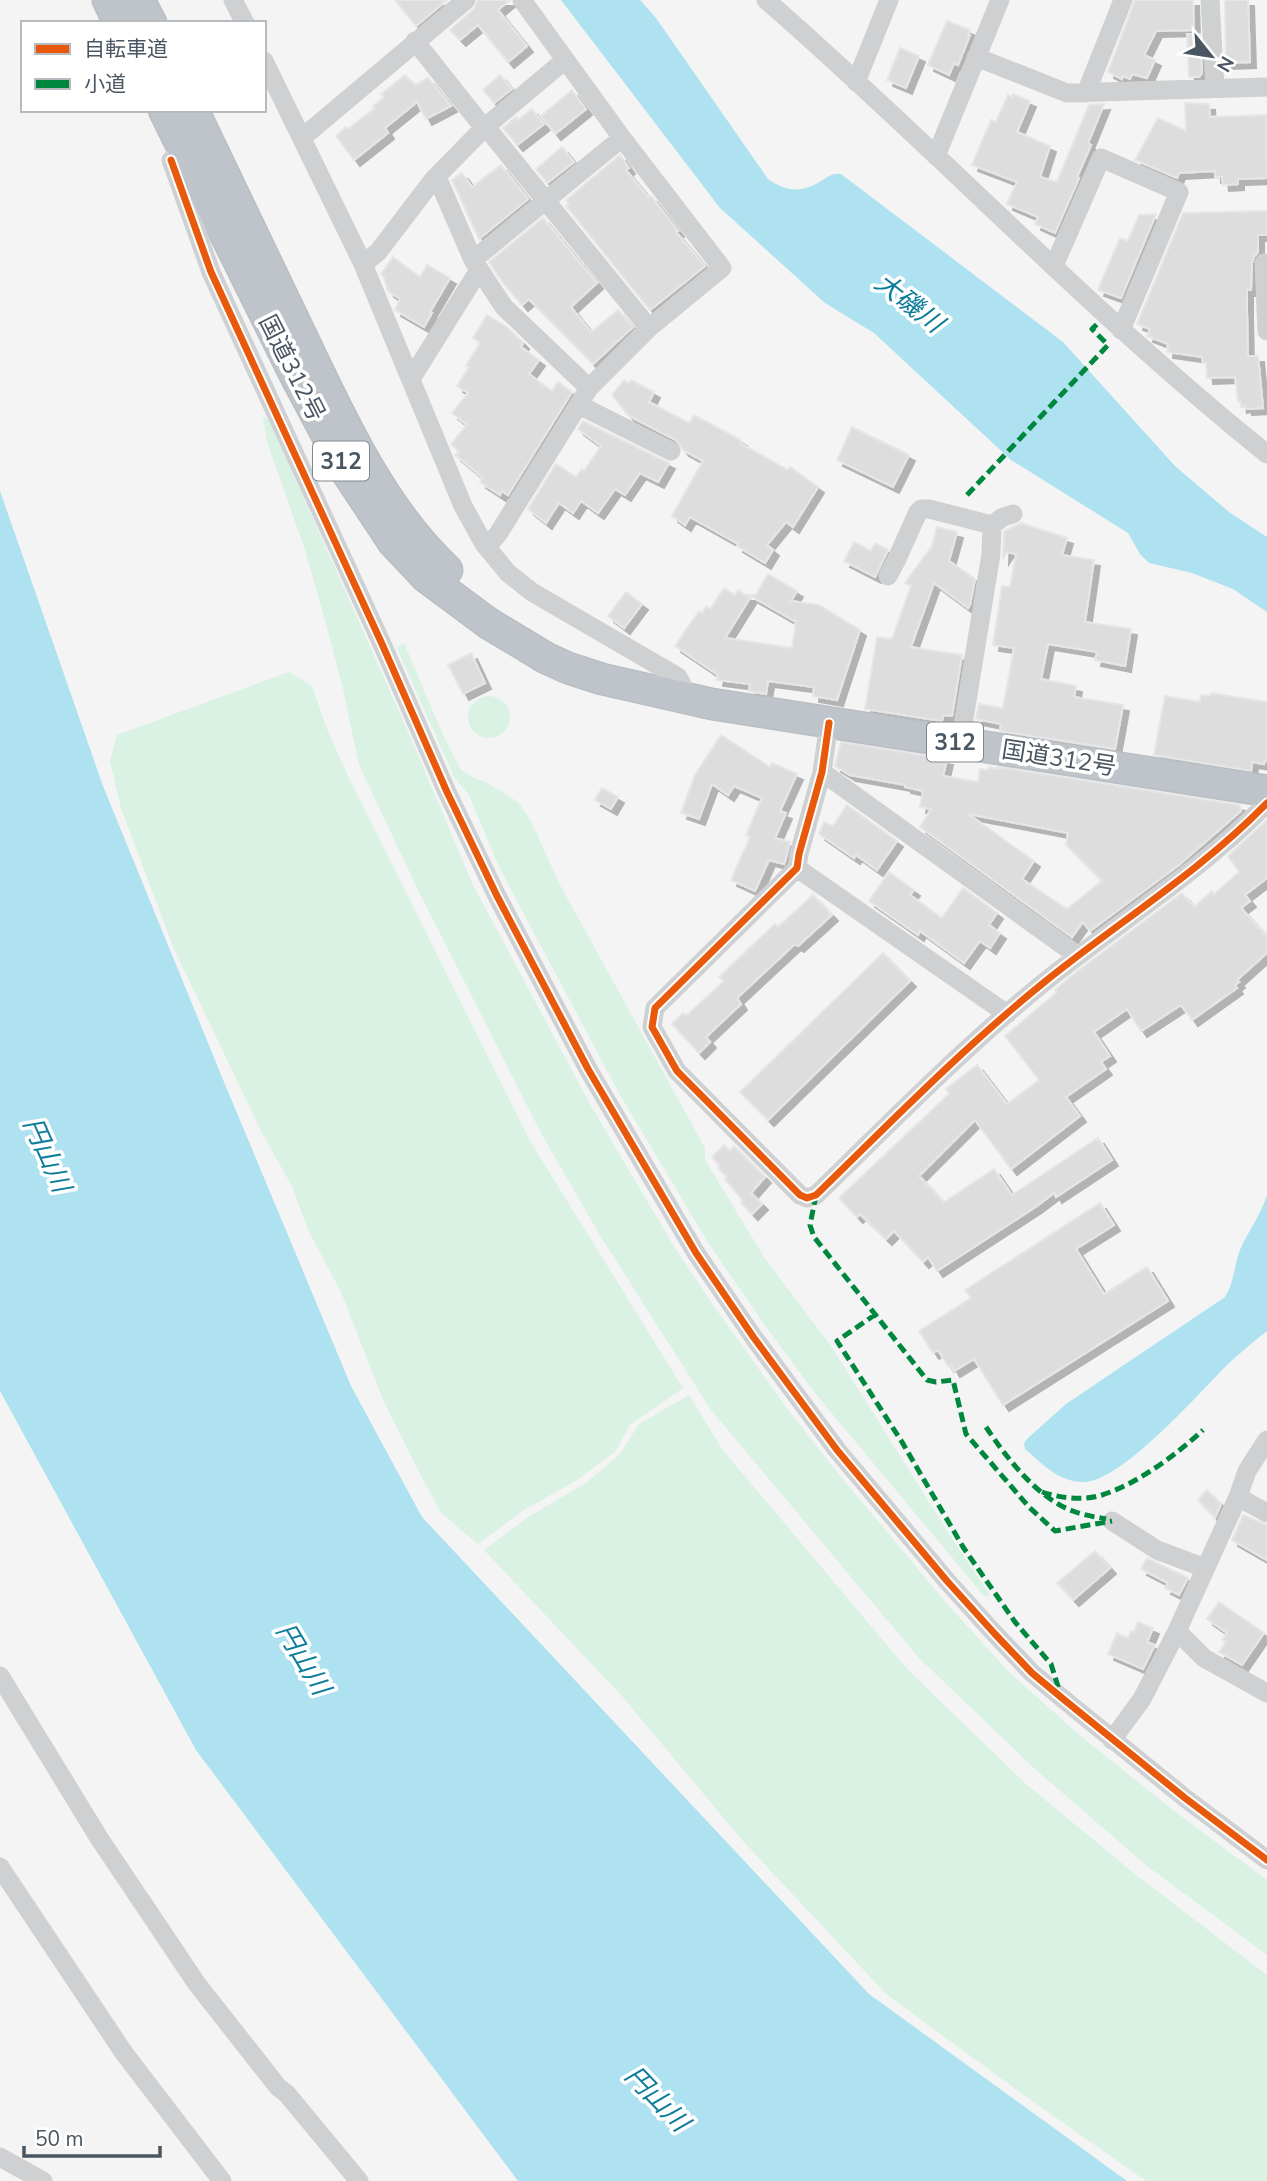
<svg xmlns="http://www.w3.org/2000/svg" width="1267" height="2181" font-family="'Nunito Sans','Noto Sans JP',sans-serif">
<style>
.green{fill:#d9f2e3}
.water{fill:#aee2f0}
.building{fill:#ddddde;stroke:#e5e6e7;stroke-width:2;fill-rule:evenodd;filter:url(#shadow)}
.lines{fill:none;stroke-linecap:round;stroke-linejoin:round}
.highway-casing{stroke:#b9bec3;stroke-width:33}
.minor{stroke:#ced0d2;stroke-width:19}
.highway{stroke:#bec4c9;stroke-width:30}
.quiet{stroke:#00873e;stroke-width:5;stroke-dasharray:10 5;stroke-linecap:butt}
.cycleway-casing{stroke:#fff;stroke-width:11}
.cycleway{stroke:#e8590c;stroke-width:7}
.labels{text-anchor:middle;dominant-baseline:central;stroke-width:7;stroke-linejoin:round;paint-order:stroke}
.shield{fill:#fff;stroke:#808990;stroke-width:2}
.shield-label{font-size:23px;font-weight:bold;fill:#4a5661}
.street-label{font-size:24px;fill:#4a5661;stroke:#fff}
.water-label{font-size:26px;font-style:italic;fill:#0c7c9b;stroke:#fff}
</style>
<defs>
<filter id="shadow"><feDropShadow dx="6" dy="6" stdDeviation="0" flood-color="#0004"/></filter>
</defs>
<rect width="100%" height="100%" fill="#f4f4f4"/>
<path class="green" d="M263,416L269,420L410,736L473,885L590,1104L673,1245L718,1312L786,1407L836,1471L949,1606L1008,1671L1076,1732L1178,1814L1267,1880V1955L1147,1866L1035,1769L919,1658L711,1410L601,1237L542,1135L418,890L359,765L343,689L323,613L305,550L267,442Z
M404,643L443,735L461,770L476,779L486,782L518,802L531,821L559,883L705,1148V1160L764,1257L831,1346L958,1548L988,1592L989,1597L984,1596L815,1393L766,1327L707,1241L620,1095L499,867L469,795L454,777L397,648Z
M289,672L312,686L327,729L348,776L530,1141L683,1388L630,1425L615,1452L577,1480L524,1510L478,1544L441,1513L416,1466L383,1400L341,1292L308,1230L292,1186L263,1135L174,949L121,808L110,761L117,735Z
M468 717a21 21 0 1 1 42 0a21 21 0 1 1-42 0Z
M689,1395L722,1449L908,1670L1027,1785L1140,1878L1267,1975V2181H1146L1025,2096L886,1994L742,1840L621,1695L484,1550L528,1517L586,1483L620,1454L639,1424Z"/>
<path class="water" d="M561,0H640L656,18L768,179C786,192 802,193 821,181C828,177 833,173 841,174L1063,342L1175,466L1229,512L1267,537V612L1233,589L1192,573L1149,563L1140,554L1128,533L1011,460L874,333L825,303L720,208Z
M0,491L103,786L224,1082L351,1386L422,1517L869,1994L1127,2181H518L196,1750L0,1391Z
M1267,1195V1331C1252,1343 1236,1356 1223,1369C1196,1397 1120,1482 1084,1482C1058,1482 1044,1465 1025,1449L1024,1443L1028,1438L1066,1404L1225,1297C1234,1283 1234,1266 1240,1250C1248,1231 1260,1217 1267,1195Z"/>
<path class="building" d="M395,0H447L416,26Z
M478,0H510L498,10L527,46L508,62L478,25L460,40L450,30L474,9Z
M1135,0H1193L1194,30L1156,31L1144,55L1155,60L1147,78L1132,74L1130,79L1123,76L1122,79L1108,72Z
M1225,0H1248L1250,62L1226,63Z
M947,21L970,30L968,34L970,35L958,65L954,63L949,75L928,65Z
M1187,34H1200L1202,73L1199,77H1189Z
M900,48L919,56L906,88L887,80Z
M405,75L415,85L428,78L451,106L426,119L417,102L385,128L388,133L354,160L336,136L346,127L348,129L375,108L373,106L384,97L381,94Z
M500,75L512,89L494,103L483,90Z
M572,90L586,109L555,134L541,116Z
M1013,94L1030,101L1017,132L1050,146L1040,177L1057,182L1089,105L1104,104L1088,143L1091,145L1077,177L1079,178L1055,233L1035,224L1038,217L1007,204L1017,182L972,165L991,120L996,122L1008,95L1012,97Z
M1185,103L1209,104L1210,117L1266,115L1267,178L1238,179V184L1223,185L1222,177H1215V171L1179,173L1177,178L1135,160L1158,118L1186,131Z
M532,109L544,124L517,145L503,128L516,117L518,120Z
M562,147L574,162L547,183L536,169Z
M620,155L629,168L626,170L648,197L651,196L678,231L676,232L705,266L650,310L566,206L569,204L566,200Z
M501,165L528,199L479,239L452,180L462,173L472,187Z
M1267,211V235H1258V252L1254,257L1252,263L1251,290H1247V313L1248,356H1258L1263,408L1246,409L1245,406L1241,407L1240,401H1238L1235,377L1207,378L1206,363H1203L1202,357L1167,352L1168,344L1147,336L1150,329L1137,324L1183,213Z
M1156,214L1121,298L1098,290L1120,238L1128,241L1139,215Z
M543,218L597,283L571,307L591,332L618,310L633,327L593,364L529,299L522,305L503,283L489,262Z
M393,257L420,277L427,265L450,278L430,312L432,313L424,327L395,310L400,299L388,291L384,278L381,274Z
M487,315L507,327L523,343L521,347L539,360L529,374L552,391L558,382L572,392L508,495L502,491L500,495L480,482L483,478L455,455L459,451L451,444L467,425L452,413L468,393L457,386L469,367L466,366L480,343L473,338Z
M624,380L629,383L631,380L654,392L649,402L689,423L694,415L741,440L740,443L788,470L790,467L818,487L793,527L786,522L767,545L773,550L765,563L737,546L738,544L690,517L685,525L672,516L703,461L683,450L676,440L629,416L612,395Z
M583,421L669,463L658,482L640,473L625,495L615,489L598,513L581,501L573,513L559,503L546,523L528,509L556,464L576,477L582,469L584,471L601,446L578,429Z
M852,427L909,455L893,487L837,460Z
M1021,523L1067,538L1062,555L1094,560L1085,622L1131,629L1125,666L1095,660L1097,652L1048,644L1041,679L1076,686L1074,697L1123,705L1115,749L1000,731L1001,724L976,719L979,704L1003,708L1014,648L993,645L1002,586L1010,587L1016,554L1007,552L1003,558L1004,531Z
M937,527L957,532L949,561L975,579L970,605L968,608L934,583L911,647L962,655L952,716L943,715L942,721L865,709L877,637L892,639L911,586L905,583L932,546Z
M854,542L871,551L875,543L888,550L875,577L844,561Z
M768,574L797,591L791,601L819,605L860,630L837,700L813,696L814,687L768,681L766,694L749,691L750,684L717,680L718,675L675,646L699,611L702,613L707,606L710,609L724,588L735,595L738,590L750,598L725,638L792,648L796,622L749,595H756Z
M626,592L642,604L624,628L608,616Z
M471,653L485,683L463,694L448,665Z
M1211,693L1267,702V761L1265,760L1264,764L1252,762L1251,771L1154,755L1165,696L1200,702L1201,695L1210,696Z
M721,735L770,767L772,763L797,774L780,811L786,813L775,838L790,842L785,862L784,864L769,860L755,891L731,880L750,837L746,835L762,798L734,786L728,795L712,784L699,819L681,813L695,775Z
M841,742L947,759L943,776L978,782L980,769L988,770L989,767L999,769V767L1239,805L1241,811L1179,865L1121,908L1090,931L1083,922L1072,937L920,827L931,809L920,807L923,791L905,787V785L850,775L835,766ZM968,814L1068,833L1066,845L1102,881L1067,909L1022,879L1034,861Z
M602,788L618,797L611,809L595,800Z
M847,805L897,841L877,870L856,855L854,858L819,834L824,822L833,826Z
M1267,820V878L1245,895L1250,901L1241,908L1267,937V953L1237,980L1239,982L1235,985L1237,988L1192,1020L1181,1005L1141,1031L1127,1009L1094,1032L1110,1056L1101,1062L1106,1069L1066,1097L1080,1116L1011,1169L975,1120L919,1176L944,1202L994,1169L1012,1195L1098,1138L1112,1160L1056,1197L1054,1193L1037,1206L937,1271L928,1257L923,1262L894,1231L886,1239L860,1214L857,1217L839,1198L949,1094L946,1089L977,1065L1007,1104L1039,1080L1005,1036L1057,992L1055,990L1071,976L1182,893L1194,907L1212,891L1214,894L1239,872L1228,856Z
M889,872L914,890L910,895L942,918L963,888L997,913L989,925L1000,933L990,948L980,941L964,963L920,931L918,935L869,901Z
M813,895L832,915L798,946L795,944L737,998L741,1004L706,1037L710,1042L699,1053L672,1024L683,1013L686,1016L724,981L719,977L775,924L778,927Z
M883,953L910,981L768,1120L740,1092Z
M724,1145L730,1151L734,1146L765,1177L751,1193L762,1204L752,1214L741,1203L743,1201L725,1179L727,1177L718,1168L720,1166L712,1157Z
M1100,1203L1114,1225L1076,1249L1104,1294L1147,1267L1168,1301L1003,1405L974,1359L954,1371L950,1364L948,1366L938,1350L933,1353L919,1331L971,1298L965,1290Z
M1207,1490L1221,1504L1215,1518L1198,1500Z
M1243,1515L1267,1525V1560L1232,1540Z
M1095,1551L1110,1568L1073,1600L1057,1583Z
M1147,1558L1188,1578L1179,1595L1165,1588L1168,1583L1141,1569Z
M1219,1602L1264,1633L1242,1665L1219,1652L1226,1642L1222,1640L1227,1633L1207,1619Z
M1138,1622L1153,1628L1147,1642L1155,1645L1143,1669L1108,1654L1117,1633L1128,1638L1131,1631L1134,1632Z"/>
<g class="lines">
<g class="highway-casing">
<path id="highway" d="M108,0L119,23
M139,0L151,23
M164,110L294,373L346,471L393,542L426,577L488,623L546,658L568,668L602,679L712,704L1267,791
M193,110C229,184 264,258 299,331C339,414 379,506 447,570"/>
</g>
<path class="minor" d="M233,0L245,23
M522,0L622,138L722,268L649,328L589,388L498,534L492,541L484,544L508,573L532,592L678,677L683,686L681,697
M766,0C936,148 1091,313 1267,454
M1210,0L1215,88
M415,41L484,128
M976,57L1067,93L1267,87
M264,61L363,264
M856,82L889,0
M1086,93L1123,0
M486,127L649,328
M303,137L466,0
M936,156L1000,0
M171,160L211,272L382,644L447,792L497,896L588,1069L696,1253L754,1338L837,1450L947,1581L994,1633L1032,1673L1062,1698L1185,1798L1267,1860
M437,177L473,260L504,307L589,388
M473,260L622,138
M1264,263L1267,331
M1054,266L1101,158L1179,192L1121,330
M411,379L479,270
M579,405L671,451
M484,544L463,506L363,264L378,252L433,180L484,128L565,60
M888,576L896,561L918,512L921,509H929L992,525L1003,517L1013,514
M829,723L822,772L799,854L797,868L655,1008L652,1027L677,1071L800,1195L807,1198L816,1195C890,1123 962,1049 1042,984C1117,923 1200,872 1267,803
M960,743L991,554L992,525
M822,772L1078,956
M797,868L1007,1014
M1238,1497L1267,1513
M1112,1521L1157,1550L1205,1568
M1177,1631L1204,1658L1267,1693
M0,1676L99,1838L197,1984L278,2087L287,2094L359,2181
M1112,1740L1142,1699L1177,1631L1238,1497L1247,1471L1267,1440
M0,1867L124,2053L222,2181
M0,2157L43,2181"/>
<use href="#highway" class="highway"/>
<path class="quiet" d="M967,495L1108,345L1092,329L1098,323
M816,1195L810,1225L814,1237L927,1380L936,1382L953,1380L966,1434L1029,1507L1055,1531L1112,1521
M876,1314L837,1341L902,1442L963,1547L1015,1622L1051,1664L1060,1693
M986,1427C1006,1457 1038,1499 1073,1511C1083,1515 1095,1517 1106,1519
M1042,1492C1060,1498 1083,1501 1102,1495C1137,1484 1176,1455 1203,1430"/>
<g class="cycleway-casing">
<path id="cycleway" d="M171,160L211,272L382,644L447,792L497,896L588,1069L696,1253L754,1338L837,1450L947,1581L994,1633L1032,1673L1062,1698L1185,1798L1267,1860
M829,723L822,772L799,854L797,868L655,1008L652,1027L677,1071L800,1195L807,1198L816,1195C890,1123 962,1049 1042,984C1117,923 1200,872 1267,803"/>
</g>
<use href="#cycleway" class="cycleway"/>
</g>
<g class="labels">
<g class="shield">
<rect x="313" y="441.5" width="56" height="39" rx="5"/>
<rect x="927" y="722.5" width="56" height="39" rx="5"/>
</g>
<g class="shield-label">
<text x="341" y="461">312</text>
<text x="955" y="742">312</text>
</g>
<g class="street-label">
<text transform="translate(292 368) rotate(63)">国道312号</text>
<text transform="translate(1059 758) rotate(9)">国道312号</text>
</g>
<g class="water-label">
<text transform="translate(909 303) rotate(38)">大磯川</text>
<text transform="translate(47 1155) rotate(66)">円山川</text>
<text transform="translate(303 1659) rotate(59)">円山川</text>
<text transform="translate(657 2099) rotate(46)">円山川</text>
</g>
</g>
<rect x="21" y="21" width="245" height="91" fill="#ffffff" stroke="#b7bbc0" stroke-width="2"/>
<rect x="35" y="44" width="35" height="10" fill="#e8590c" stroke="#b7bbc0" stroke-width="2"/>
<text x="84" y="56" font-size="21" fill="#4a5661">自転車道</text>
<rect x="35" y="79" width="35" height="10" fill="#00873e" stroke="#b7bbc0" stroke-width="2"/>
<text x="84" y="91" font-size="21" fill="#4a5661">小道</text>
<g transform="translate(1211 56) rotate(120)" stroke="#ffffff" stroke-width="5" paint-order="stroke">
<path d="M0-5L12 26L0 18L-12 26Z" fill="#4a5661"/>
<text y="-10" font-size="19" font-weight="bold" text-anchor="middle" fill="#4a5661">N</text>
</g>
<path d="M24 2146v10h136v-10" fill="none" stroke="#4a5661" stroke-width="3.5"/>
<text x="35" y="2146" font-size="21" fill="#4a5661" stroke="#ffffff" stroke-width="5" paint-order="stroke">50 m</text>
</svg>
